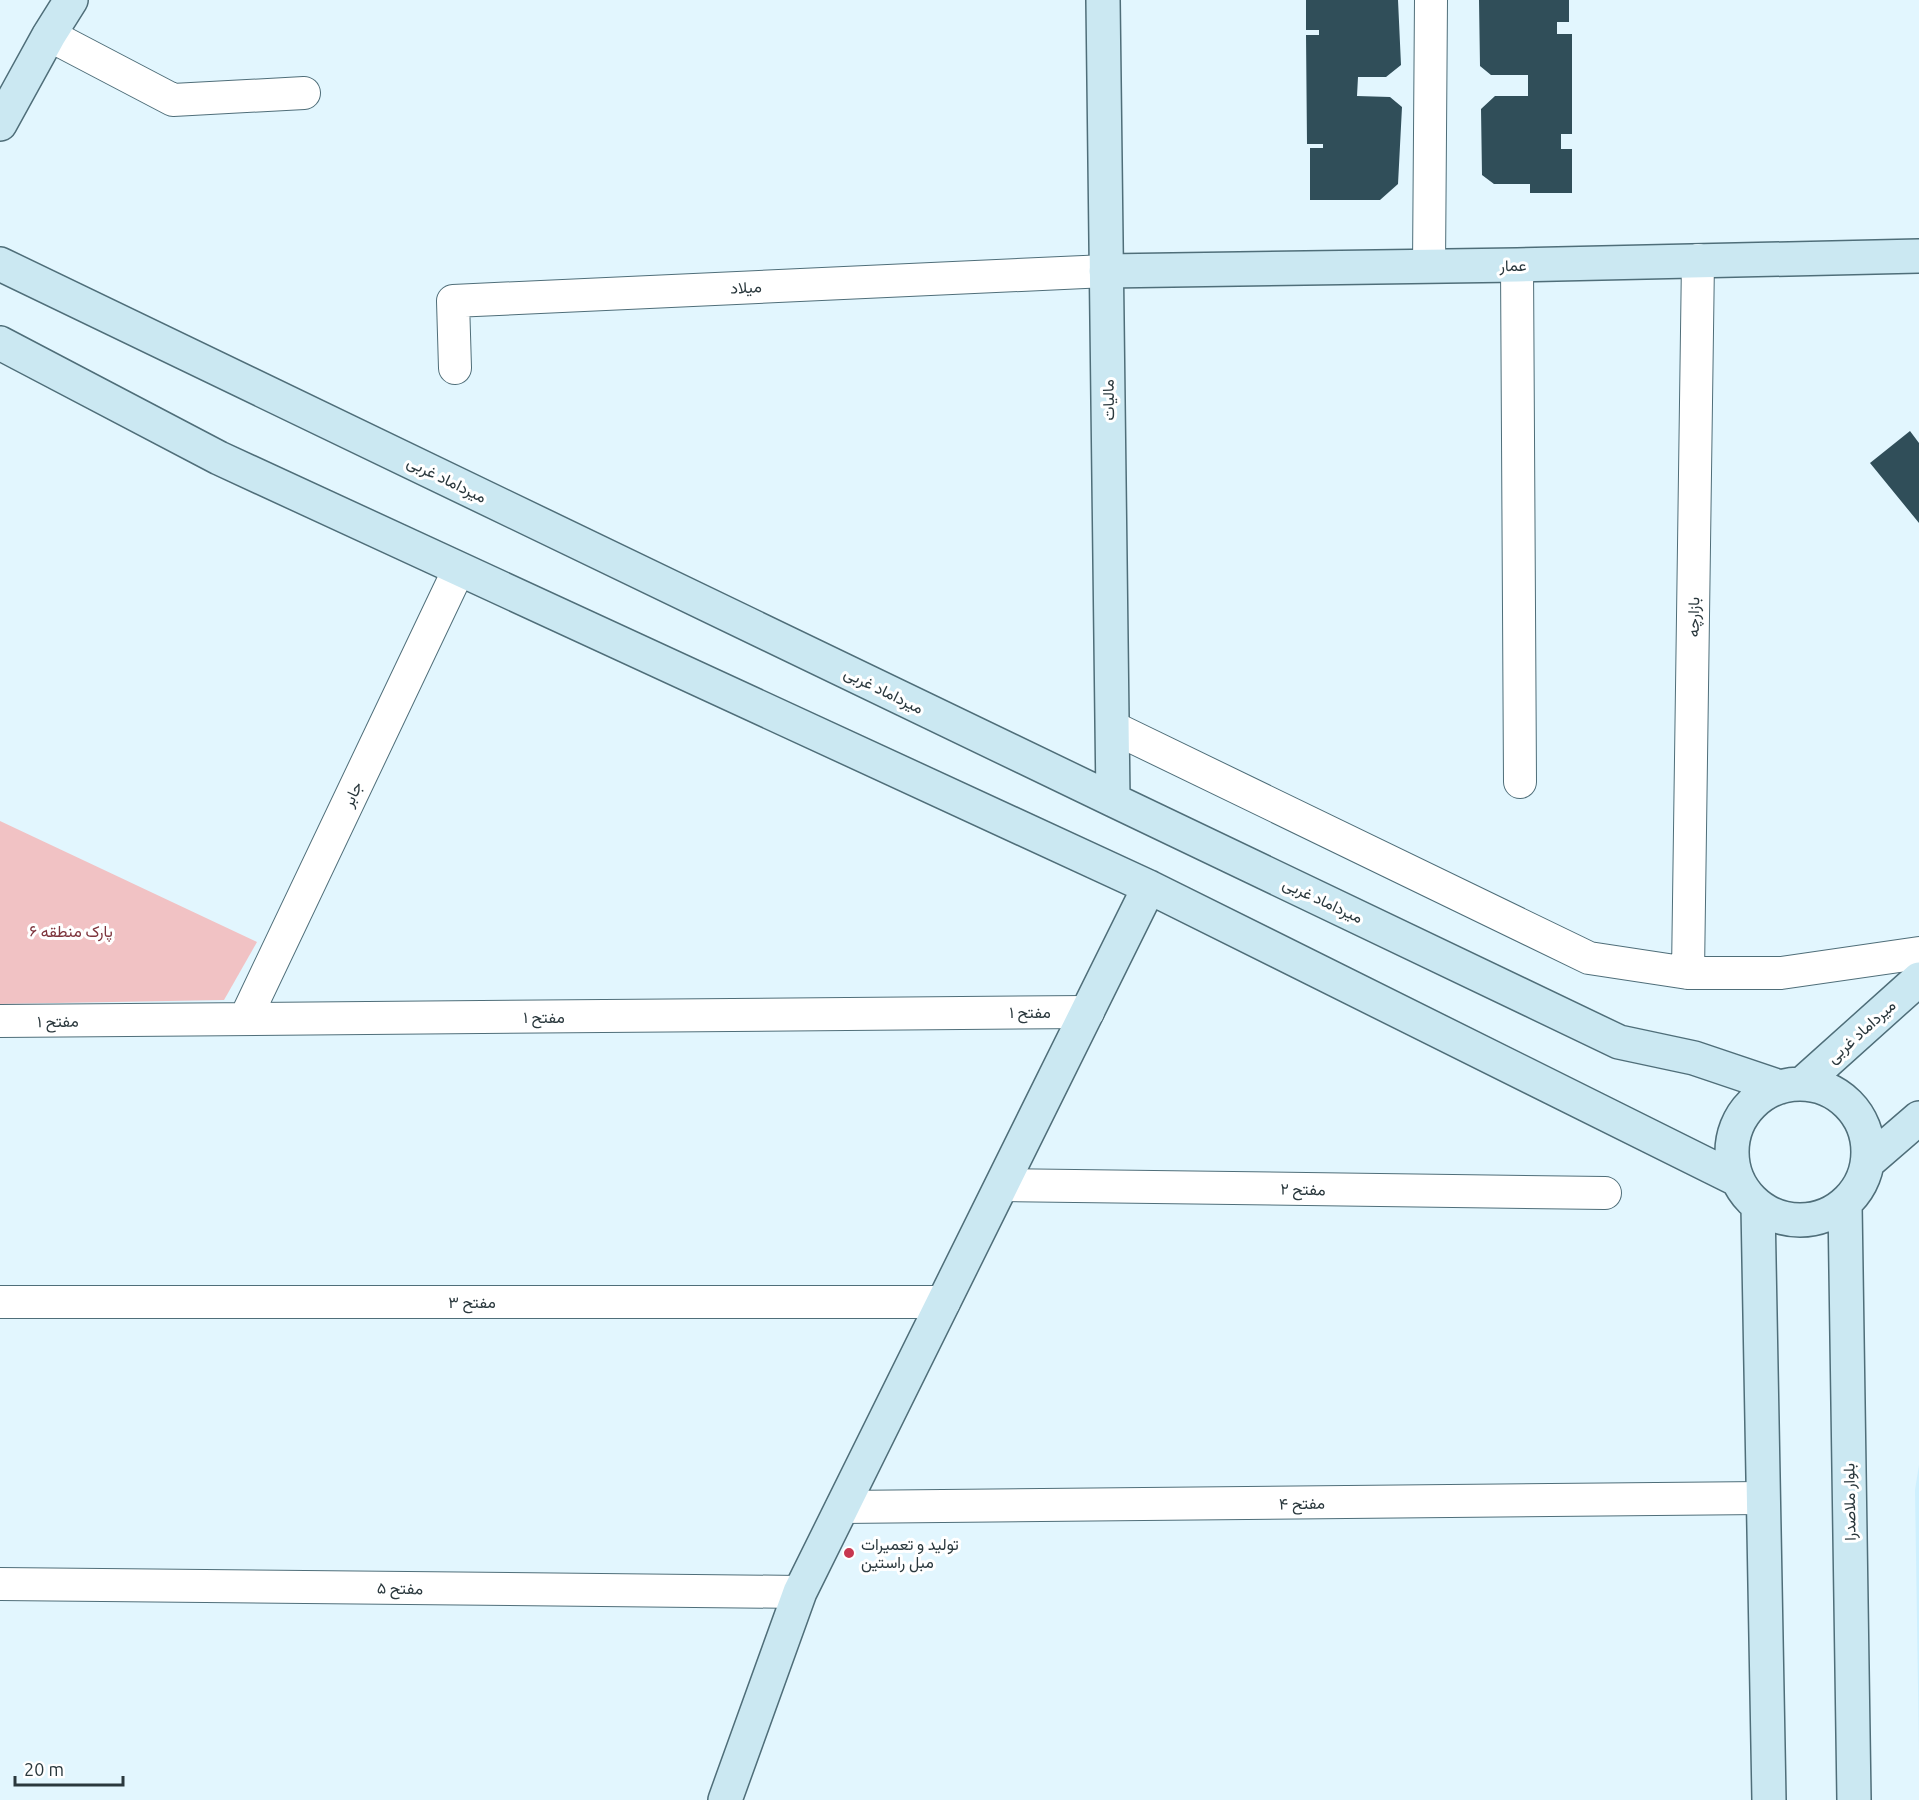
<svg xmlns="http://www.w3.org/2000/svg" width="1919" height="1800" font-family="Ubuntu,Vazirmatn,sans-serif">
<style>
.built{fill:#cef0fe}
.green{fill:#f1c2c4}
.building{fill:#304e59}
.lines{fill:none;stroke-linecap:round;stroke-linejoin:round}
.street-casing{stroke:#4f6e79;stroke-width:34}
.secondary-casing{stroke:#4f6e79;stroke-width:36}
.street{stroke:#fff;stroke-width:32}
.secondary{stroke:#cbe8f2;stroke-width:33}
.poi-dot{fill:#c73750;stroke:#fff;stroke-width:2}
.labels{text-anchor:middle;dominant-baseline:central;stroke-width:6;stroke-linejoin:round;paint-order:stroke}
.street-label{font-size:16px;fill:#2a383d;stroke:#fff}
.park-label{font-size:16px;fill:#7e353d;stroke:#fff}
.poi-label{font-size:16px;fill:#2a383d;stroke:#fff;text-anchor:start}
</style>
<rect width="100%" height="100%" fill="#e2f6fe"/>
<path class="built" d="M1919,1465V1751L1915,1490Z"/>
<path class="green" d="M0,821L257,942L224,1000L0,1004Z"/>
<path class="building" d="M1306,0H1398L1401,65L1386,77H1358L1357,96L1390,97L1402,107L1398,184L1380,200H1310V148H1323V144H1307L1306,35H1319V30H1306Z
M1479,0H1569V22H1557V34H1572V134H1561V149H1572V193H1530V184H1494L1482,175L1481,109L1495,96H1528V75H1491L1480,66Z
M1910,431L1919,443V523L1870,463Z"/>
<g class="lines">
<g class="street-casing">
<path id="street" d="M49,35L173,100L304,93
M1517,265L1520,782
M1429,266L1431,0
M455,368L453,301L1106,271
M1112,727L1589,958L1688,973H1781L1919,953
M1688,973L1698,260
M245,1019L459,569
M0,1021L1088,1012
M1002,1185L1605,1193
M0,1302H944
M842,1507L1762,1498
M0,1584L800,1592"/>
</g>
<g class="secondary-casing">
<path id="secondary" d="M1103,0L1113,800
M0,124L49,35L71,0
M0,264L1113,800L1619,1042L1694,1058L1780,1087
M1106,271L1517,265L1919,256
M0,343L219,458L1149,887L1738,1180
M1802,1084L1919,979
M1732 1152a68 68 0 1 1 136 0a68 68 0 1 1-136 0Z
M1868,1162L1919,1118
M1845,1204L1854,1800
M1758,1206L1769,1800
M725,1800L800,1592L1149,887"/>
</g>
<use href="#street" class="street"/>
<use href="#secondary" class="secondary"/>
</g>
<circle class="poi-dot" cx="849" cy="1553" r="6"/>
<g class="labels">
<g class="street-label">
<text transform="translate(1513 265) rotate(-1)">عمار</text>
<text transform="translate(746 287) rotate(-3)">میلاد</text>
<text transform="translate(1108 400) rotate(-91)">مالیات</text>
<text transform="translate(447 479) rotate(26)">میرداماد غربی</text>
<text transform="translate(1693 617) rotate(-89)">بازارچه</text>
<text transform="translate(884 690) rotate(26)">میرداماد غربی</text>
<text transform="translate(352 794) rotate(-65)">جابر</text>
<text transform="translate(1323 900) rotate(25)">میرداماد غربی</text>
<text x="1030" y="1012">مفتح ۱</text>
<text x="544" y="1017">مفتح ۱</text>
<text transform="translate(58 1021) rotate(-1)">مفتح ۱</text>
<text transform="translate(1861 1031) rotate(-42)">میرداماد غربی</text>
<text transform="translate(1303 1189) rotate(1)">مفتح ۲</text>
<text x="472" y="1302">مفتح ۳</text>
<text transform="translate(1849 1502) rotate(-91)">بلوار ملاصدرا</text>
<text transform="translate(1302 1503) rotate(-1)">مفتح ۴</text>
<text transform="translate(400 1588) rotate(1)">مفتح ۵</text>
</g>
<g class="park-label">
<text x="71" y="931">پارک منطقه ۶</text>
</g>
<g class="poi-label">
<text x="861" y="1544">تولید و تعمیرات<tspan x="861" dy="18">مبل راستین</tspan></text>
</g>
</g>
<path d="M15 1776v9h108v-9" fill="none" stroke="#2a383d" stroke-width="3"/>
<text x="24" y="1776" font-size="18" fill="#2a383d" stroke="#ffffff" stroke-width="4.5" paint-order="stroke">20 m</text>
</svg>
